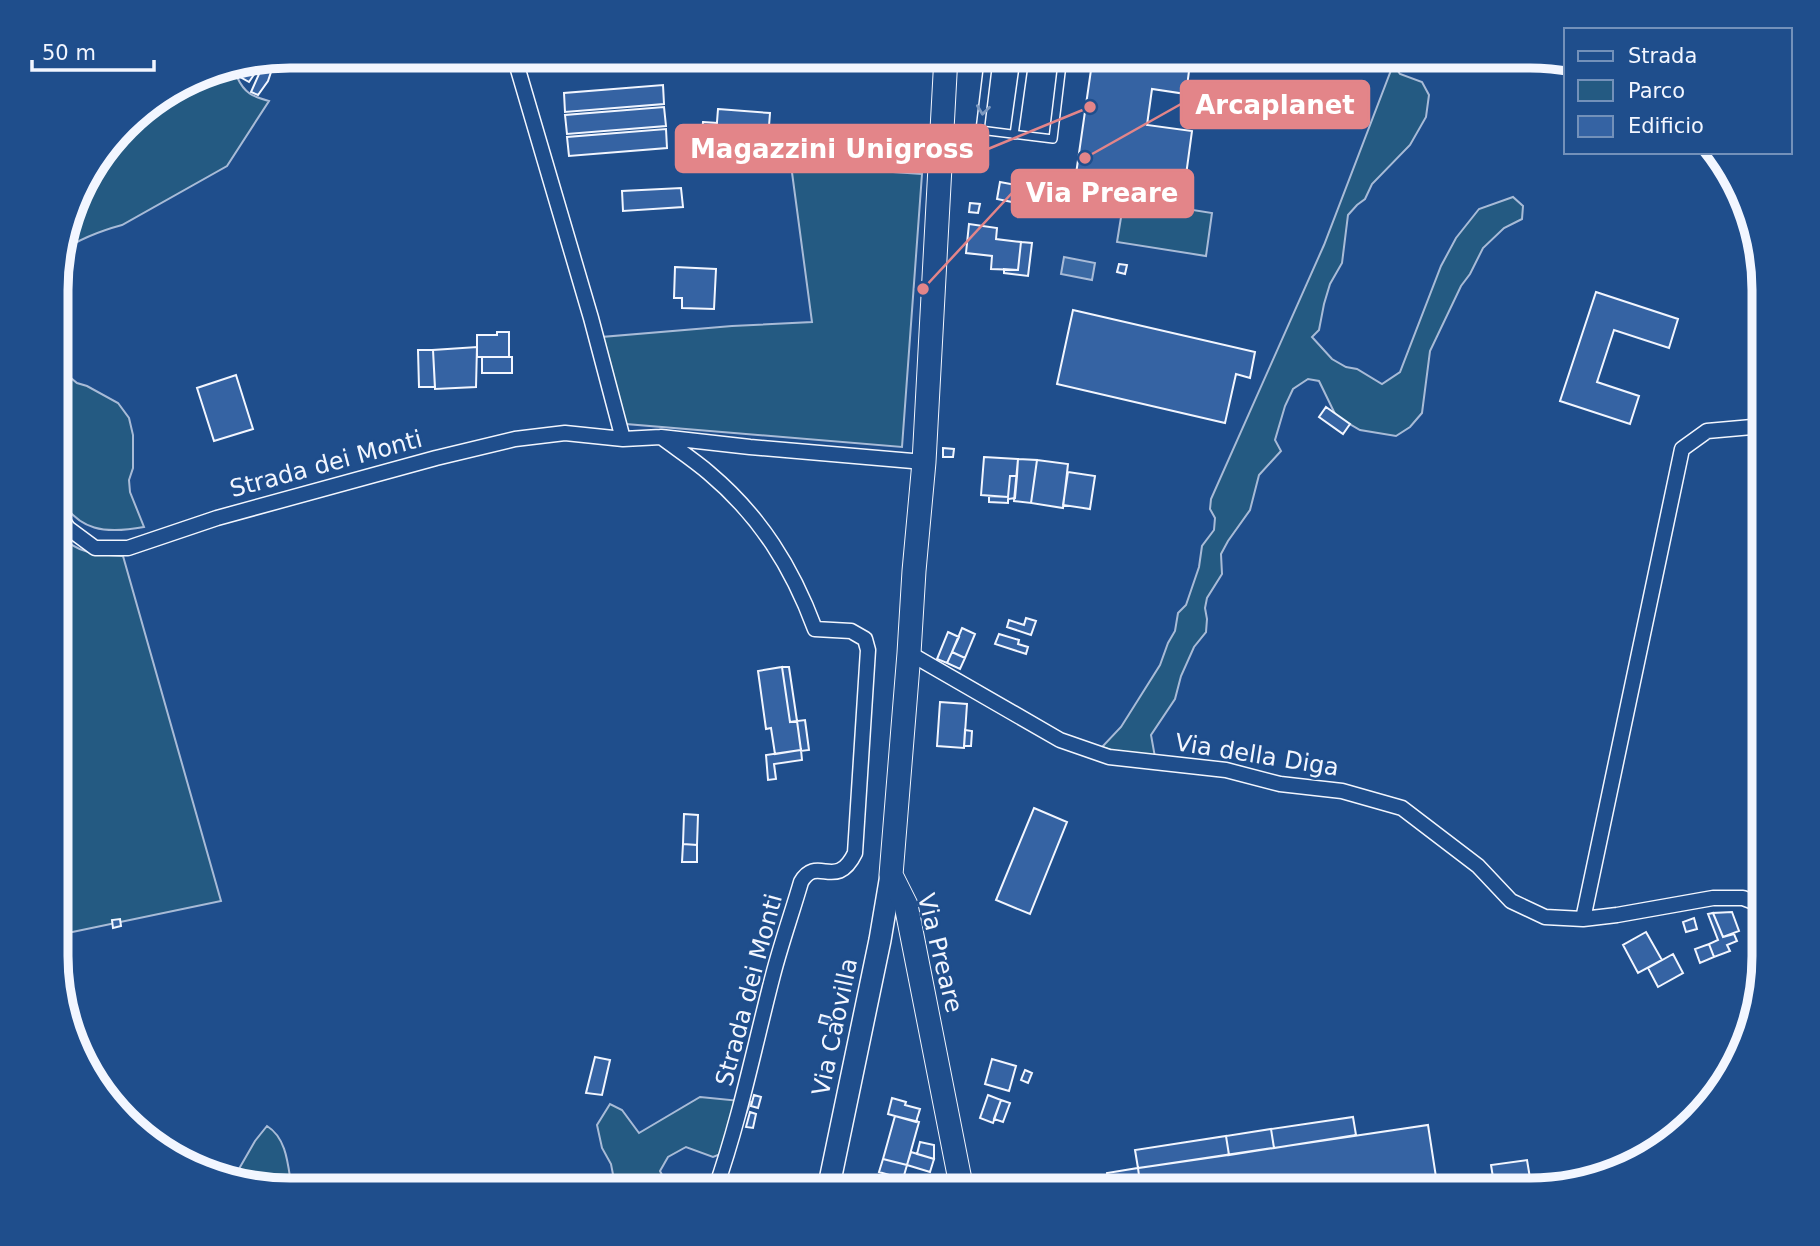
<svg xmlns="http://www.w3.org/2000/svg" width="1820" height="1246" font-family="'DejaVu Sans',sans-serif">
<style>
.green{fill:#245a82;stroke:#a8bbd7;stroke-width:2}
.water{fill:#3b69a3;stroke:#a8bbd7;stroke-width:2}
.building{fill:#3563a3;stroke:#f2f6ff;stroke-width:2}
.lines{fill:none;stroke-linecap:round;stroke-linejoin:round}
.lane-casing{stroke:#f2f6ff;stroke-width:10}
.street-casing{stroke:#f2f6ff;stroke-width:17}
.secondary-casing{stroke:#f2f6ff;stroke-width:24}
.primary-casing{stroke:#f2f6ff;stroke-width:25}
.lane{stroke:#1f4e8c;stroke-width:7}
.street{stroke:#1f4e8c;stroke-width:14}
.secondary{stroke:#1f4e8c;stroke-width:21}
.primary{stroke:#1f4e8c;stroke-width:23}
.oneway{stroke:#7e9ac0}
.labels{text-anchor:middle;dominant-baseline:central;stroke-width:5;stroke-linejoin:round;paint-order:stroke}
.street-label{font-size:24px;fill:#f2f6ff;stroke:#1f4e8c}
.rim{fill:none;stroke:#f2f6ff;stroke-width:9}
.leader{fill:none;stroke:#e38589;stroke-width:2.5}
.callout-dot{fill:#e38589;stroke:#1f4e8c;stroke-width:2.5}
.callout{fill:#e38589;stroke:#e38589;stroke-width:2.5}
.callout-label{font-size:26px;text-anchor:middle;font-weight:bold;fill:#fff}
</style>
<rect width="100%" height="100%" fill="#1f4e8c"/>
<path class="green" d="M1347,56H1397L1393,64L1400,74L1422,82L1429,95L1426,117L1410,145L1372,184L1365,199L1357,205L1348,215L1342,263L1330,284L1324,304L1319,330L1312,337L1332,359L1346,367L1357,369L1382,384L1400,372L1441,266L1456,238L1479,209L1513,197L1523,206L1522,219L1504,228L1483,248L1470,274L1461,286L1430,351L1422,413L1410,427L1396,436L1360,430L1336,416L1319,381L1308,379L1293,389L1285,406L1275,440L1281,451L1259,475L1250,510L1228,541L1221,554L1222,574L1207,598L1205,608L1207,619L1206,632L1194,647L1181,676L1175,699L1151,735L1155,757L1118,752L1102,747L1121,727L1160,665L1168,643L1175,631L1178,613L1186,605L1199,567L1202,546L1214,530L1215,518L1210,509L1211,499L1324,245L1393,65Z
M247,65L240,71L237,77C245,94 252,96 269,101L227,166L122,225C100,231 81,238 62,251L58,292V260L80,186L135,114L201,74Z
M791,165L922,174L902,447L614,423L590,338L732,326L812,322Z
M1124,199L1212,213L1206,256L1117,242Z
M58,363L65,373L77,383L87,386L118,403L129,418L133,435V468L129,480L130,492L144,527C106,534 78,532 58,495Z
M58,534C78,554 97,555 123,556L221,901L58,935Z
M700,1097L751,1102L731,1150L713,1157L686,1147L668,1157L660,1171L670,1190H616L611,1164L602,1148L597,1125L610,1104L622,1110L639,1133Z
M267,1126C288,1139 288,1168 292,1190H275L228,1180L236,1174L255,1141Z"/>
<path class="water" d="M1064,257L1095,263L1092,280L1061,274Z"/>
<path class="building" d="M1093,56H1191L1186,94L1152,89L1147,125L1192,131L1184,190L1076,174Z
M263,65L272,69L268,81L258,95L251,92Z
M239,66H242L255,73L249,82L235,74Z
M663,85L664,104L565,112L564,93Z
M664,107L666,126L567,134L565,115Z
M718,109L770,113L768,139L716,135Z
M703,122L717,123L716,135L702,134Z
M666,129L667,148L569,156L567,137Z
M1000,182L1016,185L1012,202L997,199Z
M681,188L683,207L623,211L622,191Z
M970,203L980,204L978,213L969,212Z
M969,224L997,228L996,239L1021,242L1018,270L991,269L992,256L966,253Z
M1021,242L1032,243L1028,276L1004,273V269L1018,270Z
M1119,264L1127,265L1125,274L1117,272Z
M675,267L716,269L714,309L682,308V298H674Z
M1596,292L1678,319L1669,348L1614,330L1597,382L1639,396L1630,424L1560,401Z
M1073,310L1255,352L1250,378L1236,374L1225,423L1057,384Z
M497,332H509V357H477V335H497Z
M477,347L476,387L435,389L433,350Z
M418,350H433L435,387H419Z
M482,357H512V373H482Z
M236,375L253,429L214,441L197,388Z
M1326,407L1350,424L1343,434L1319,417Z
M943,448L954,449L953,457H943Z
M984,457L1018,459L1017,476H1010L1008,497L981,495Z
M1018,459L1037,460L1031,503L1014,501Z
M1037,460L1068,464L1063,508L1031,503Z
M1068,472L1095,476L1090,509L1063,505Z
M1010,476H1017L1015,498L1008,499V503L989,502V496L1008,497Z
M1026,618L1036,621L1031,635L1007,627L1009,620L1024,625Z
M962,628L975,634L965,658L952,652Z
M948,632L959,637L947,663L937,659Z
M999,634L1019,640L1018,644L1028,647L1026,654L995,644Z
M952,652L965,658L960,669L947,663Z
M782,667H789L797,721L790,722Z
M782,667L790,722L797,721L801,750L775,754L771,728L766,729L758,671Z
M940,702L967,704L964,748L937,746Z
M805,720L809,750L801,751L797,721Z
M965,730L972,731L971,746H964Z
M801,750L802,760L774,764L776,779L768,780L766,755Z
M1034,808L1067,822L1030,914L996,900Z
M684,814L698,815L697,845L683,844Z
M683,844L697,845V862H682Z
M1732,912L1739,931L1723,937L1713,913Z
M1713,913L1723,937L1734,934L1737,941L1727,945L1730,951L1714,957L1709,944L1718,940L1708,914Z
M1694,918L1697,929L1686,932L1683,922Z
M120,919L121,926L113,928L112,920Z
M1646,932L1662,960L1638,973L1623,945Z
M1709,944L1714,957L1700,963L1695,949Z
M1673,954L1683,973L1658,987L1648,968Z
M821,1015L832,1018L831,1025L819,1022Z
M595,1057L610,1060L602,1095L586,1093Z
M992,1059L1016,1066L1009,1091L985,1084Z
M1025,1070L1032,1073L1028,1083L1021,1080Z
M754,1095L761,1097L758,1108L751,1106Z
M988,1095L1001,1100L993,1123L980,1118Z
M892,1098L906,1102L905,1105L920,1109L916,1122L888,1114Z
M1001,1100L1010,1103L1003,1122L994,1119Z
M750,1112L756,1114L753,1128L746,1127Z
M895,1116L919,1122L907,1165L883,1159Z
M1353,1117L1356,1135L1274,1148L1271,1129Z
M1428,1125L1438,1190H1141L1138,1168Z
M1271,1129L1274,1148L1229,1155L1226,1136Z
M1226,1136L1229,1155L1138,1168L1135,1150Z
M920,1142L934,1145V1159L917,1154Z
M911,1152L934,1159L930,1172L907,1165Z
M883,1159L907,1165L903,1179L879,1172Z
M1527,1160L1532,1190H1495L1491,1165Z
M1138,1168L1141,1190H1109L1107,1173Z
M870,1185L887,1188V1190H869Z"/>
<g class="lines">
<g class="lane-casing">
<path id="lane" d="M989,56L980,130L1053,139L1063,56
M1014,135L1025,56
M756,162L843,144L936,156"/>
</g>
<g class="street-casing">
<path id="street" d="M514,56L591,318L623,439
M661,437C677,449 694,460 709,473C760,516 792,567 815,629L851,631L865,639L868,650L855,853C836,892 817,854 801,882C792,913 781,944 773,975C754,1048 740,1119 715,1190
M58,514L68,528L95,548H128L217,518L436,458L515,439L565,433L623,439L661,437L750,447L924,462
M909,653L1060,740L1109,757L1226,770L1280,784L1342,791L1402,808L1478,866L1511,901L1545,917L1583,919L1617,915L1713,898H1743L1764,906
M1583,919L1682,449L1707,431L1752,427L1764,421"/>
</g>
<g class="secondary-casing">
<path id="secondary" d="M828,1190L880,940L891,875"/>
</g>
<g class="primary-casing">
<path id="primary" d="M946,56L924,462L914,571L909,653L891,875L906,905L962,1190"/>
</g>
<use href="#lane" class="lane"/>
<use href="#street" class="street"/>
<use href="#secondary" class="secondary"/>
<use href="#primary" class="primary"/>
</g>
<defs><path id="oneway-chevron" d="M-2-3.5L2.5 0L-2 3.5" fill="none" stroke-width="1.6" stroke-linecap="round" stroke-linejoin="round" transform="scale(1.75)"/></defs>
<use class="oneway" href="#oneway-chevron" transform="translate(983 110) rotate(97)"/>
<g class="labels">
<g class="street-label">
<text transform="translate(326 464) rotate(-15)">Strada dei Monti</text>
<text transform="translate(1257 755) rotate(9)">Via della Diga</text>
<text transform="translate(940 953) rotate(76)">Via Preare</text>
<text transform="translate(749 990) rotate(-75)">Strada dei Monti</text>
<text transform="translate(835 1027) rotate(-78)">Via Caovilla</text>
</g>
</g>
<path d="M0 0H1820V1246H0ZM290 68H1530A222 222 0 0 1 1752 290V956A222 222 0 0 1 1530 1178H290A222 222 0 0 1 68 956V290A222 222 0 0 1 290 68Z" fill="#1f4e8c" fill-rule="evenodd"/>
<path class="rim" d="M290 68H1530A222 222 0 0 1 1752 290V956A222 222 0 0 1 1530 1178H290A222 222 0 0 1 68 956V290A222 222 0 0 1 290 68Z"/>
<path class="leader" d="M1085 158L1181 104M1090 107L988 149M923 289L1012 193"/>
<g class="callout-dot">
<circle cx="1085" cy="158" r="7"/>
<circle cx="1090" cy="107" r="7"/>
<circle cx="923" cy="289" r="7"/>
</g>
<g class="callout">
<rect x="1181" y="81" width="188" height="47" rx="7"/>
<rect x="676" y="125" width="312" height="47" rx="7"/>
<rect x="1012" y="170" width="181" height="47" rx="7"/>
</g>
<g class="callout-label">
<text x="1275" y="114">Arcaplanet</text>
<text x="832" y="158">Magazzini Unigross</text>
<text x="1102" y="202">Via Preare</text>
</g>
<rect x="1564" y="28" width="228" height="126" fill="#1f4e8c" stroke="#7391ba" stroke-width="2"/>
<rect x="1578" y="51" width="35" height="10" fill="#1f4e8c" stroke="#7391ba" stroke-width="2"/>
<text x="1628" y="63" font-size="21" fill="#f2f6ff">Strada</text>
<rect x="1578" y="80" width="35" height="21" fill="#245a82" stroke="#7391ba" stroke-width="2"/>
<text x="1628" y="98" font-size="21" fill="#f2f6ff">Parco</text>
<rect x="1578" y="116" width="35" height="21" fill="#3563a3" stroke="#7391ba" stroke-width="2"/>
<text x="1628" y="133" font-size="21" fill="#f2f6ff">Edificio</text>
<path d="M32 60v10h122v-10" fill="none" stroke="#f2f6ff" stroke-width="3.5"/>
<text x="42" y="60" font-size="21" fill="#f2f6ff" stroke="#1f4e8c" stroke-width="5" paint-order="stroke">50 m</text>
</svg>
